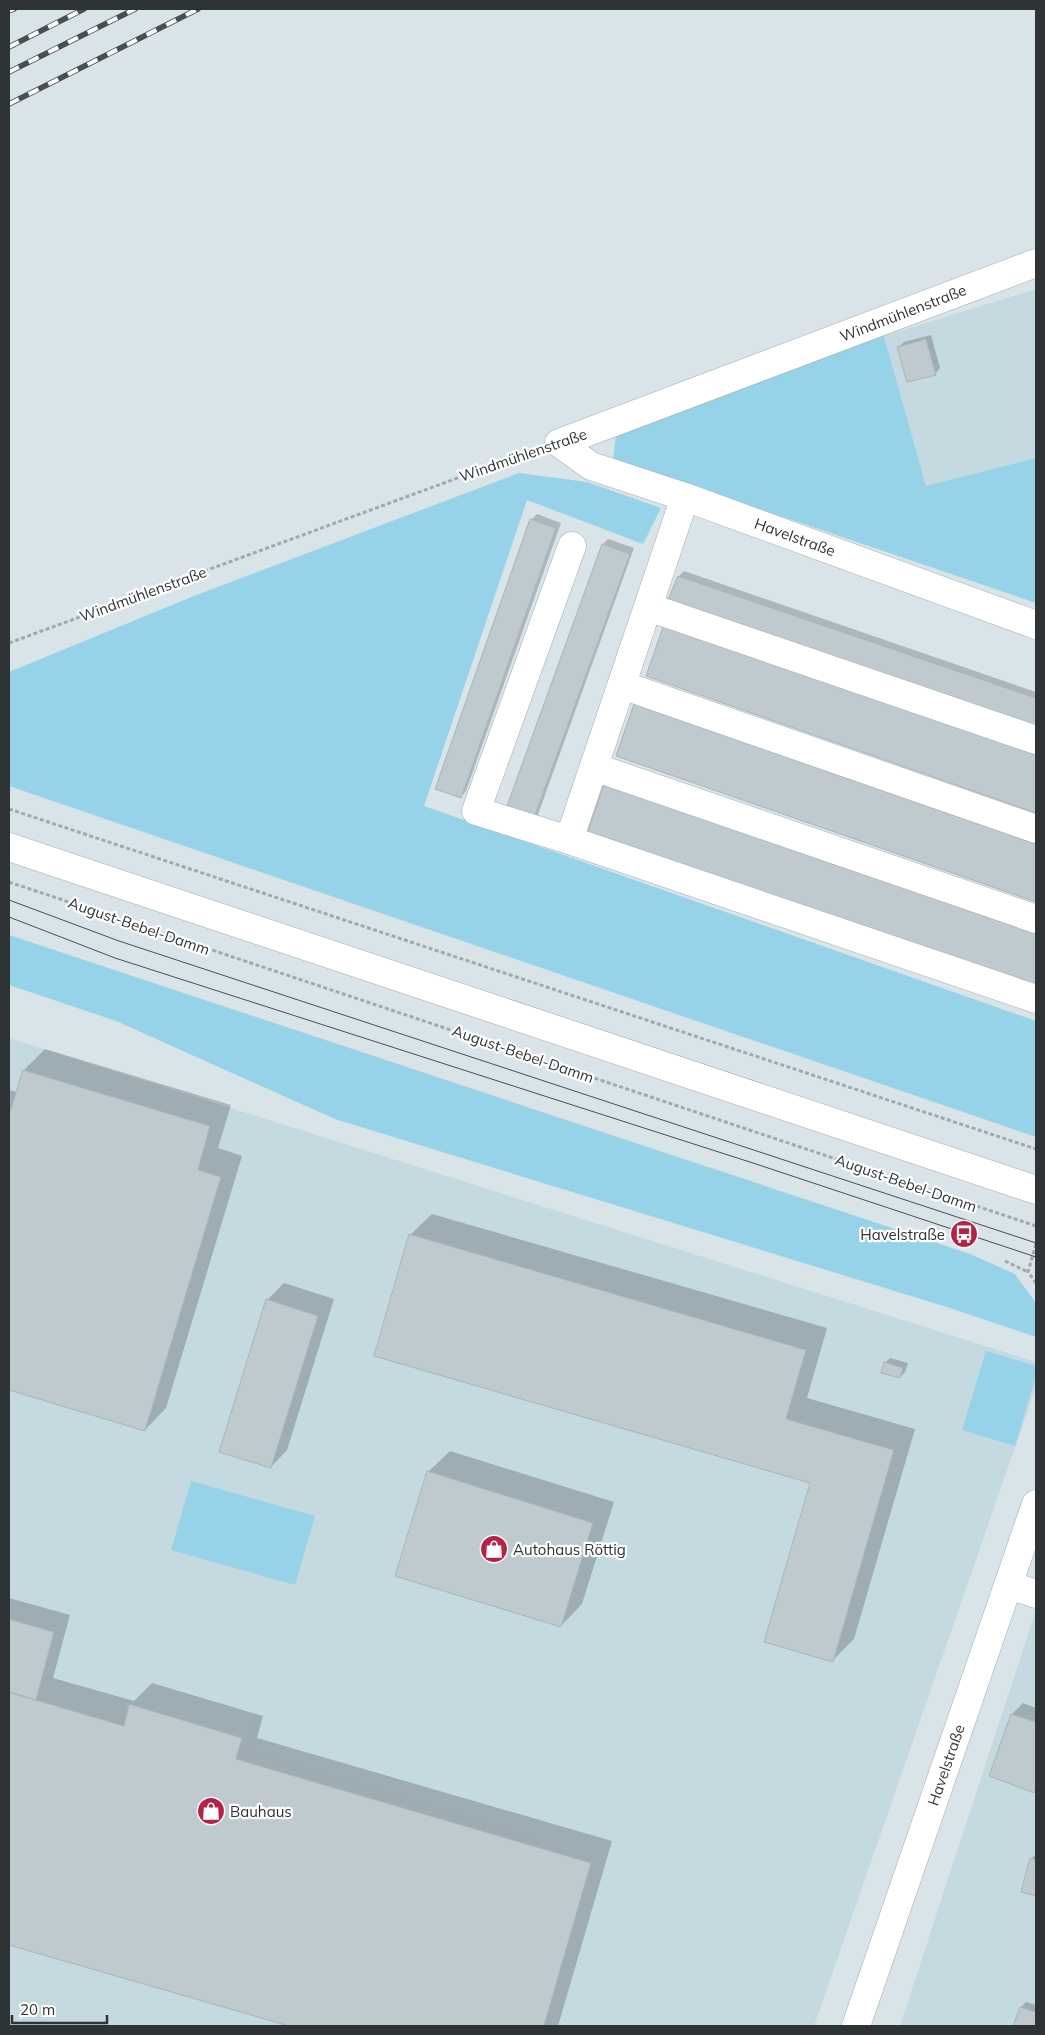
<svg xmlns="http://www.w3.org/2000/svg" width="1045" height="2035" font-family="Mulish,sans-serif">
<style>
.built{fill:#c5d9e0}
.green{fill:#96d2e8}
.shadow{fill:#0003}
.building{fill:#bfcacf;stroke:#a8b4b8}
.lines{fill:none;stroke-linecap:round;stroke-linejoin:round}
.minor-casing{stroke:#a1acb1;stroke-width:29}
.major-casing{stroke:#a1acb1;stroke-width:29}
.path{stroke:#a0a9ad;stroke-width:3;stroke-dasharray:4 2.5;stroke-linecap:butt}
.minor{stroke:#fff;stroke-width:28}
.major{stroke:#fff;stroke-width:28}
.tram{stroke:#494f51;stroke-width:1}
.rail-casing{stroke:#494f51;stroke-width:5.5}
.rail{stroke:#fff;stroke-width:4;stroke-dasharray:11;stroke-linecap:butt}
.labels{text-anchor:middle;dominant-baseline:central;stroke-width:4.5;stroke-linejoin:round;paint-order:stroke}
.street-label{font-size:15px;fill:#2e3335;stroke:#fff}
.poi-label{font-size:15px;fill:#2e3335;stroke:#fff;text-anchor:start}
</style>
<rect width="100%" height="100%" fill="#d9e4e9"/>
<path class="built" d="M1036,289V458L926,486L884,336Z
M9,1038L1036,1362V1387L814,2026H9Z
M1036,1610V2026H900Z"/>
<path class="green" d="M884,336L926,486L1036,458V603L613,459L617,428Z
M519,473L587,482L661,508L643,544L527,500L424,806L1036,1021V1137L9,786V672L194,596Z
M9,935L970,1254L1015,1274L1036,1303V1337L950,1308L335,1119L116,1021L9,985Z
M986,1351L1036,1366V1376L1015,1446L962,1430Z
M191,1481L315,1516L295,1585L171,1550Z"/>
<path class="shadow" d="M931,335L940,368L935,374L899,347L904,342Z
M537,514L561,523L466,791L461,797L531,520Z
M608,539L634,548L536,820L530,825L603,544Z
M684,571L1036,692V725L669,601L679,576Z
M665,625L1036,748V812L647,675Z
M640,700L1036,837V900L618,755L635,705Z
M589,833L1036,922V987Z
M45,1049L231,1105L218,1148L242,1156L166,1408L145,1430L9,1389V1090L17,1092L24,1070Z
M432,1214L827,1328L807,1398L915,1429L854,1639L832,1661L812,1482L410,1235Z
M284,1283L334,1299L287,1450L271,1467L267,1300Z
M890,1358L908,1363L905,1372L900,1377L885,1363Z
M450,1451L614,1502L582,1604L561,1626L428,1472Z
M9,1598L70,1615L53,1678L134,1701L152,1683L263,1716L257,1738L612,1841L558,2026H294L9,1943Z
M1023,1703L1036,1708V1789L1034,1791L1012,1714Z
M1036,1854V1895L1022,1891L1031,1859Z
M1026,2002L1036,2005V2026H1015L1021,2007Z"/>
<path class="building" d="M926,339L936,375L907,382L897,347Z
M530,519L556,528L461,798L435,789Z
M602,544L630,554L531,826L503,817Z
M678,576L1036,698V726L667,602Z
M664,624L1036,755V813L646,676Z
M634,704L1036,844V902L616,756Z
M605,781L1036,929V989L587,834Z
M23,1070L210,1126L198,1170L221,1177L145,1431L9,1390V1115Z
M409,1234L806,1350L786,1419L894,1450L833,1662L764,1642L810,1483L374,1356Z
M266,1299L318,1316L271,1468L219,1452Z
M884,1362L903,1368L900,1378L881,1373Z
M427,1471L593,1523L561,1627L395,1576Z
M9,1619L54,1632L36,1700L9,1692Z
M9,1692L124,1726L129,1704L242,1738L236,1759L591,1863L544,2026H289L9,1945Z
M1011,1714L1036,1722V1787L1034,1793L989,1776Z
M1030,1858L1036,1860V1896L1021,1892Z
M1020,2007L1036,2012V2026H1013Z"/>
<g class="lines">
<g class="minor-casing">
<path id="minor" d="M559,443L591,466L685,497L1036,625
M559,443L1036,263
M572,546L476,811L569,840L1036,999
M648,607L1036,740
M622,685L1036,829
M594,767L1036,919
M569,840L685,497
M1009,1585L1036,1594
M856,2026L1036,1504"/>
</g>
<g class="major-casing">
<path id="major" d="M9,847L1036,1190"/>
</g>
<path class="path" d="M9,643L531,451
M9,809L1036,1149
M9,882L1036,1226
M1036,1244L1028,1272L1036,1283
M1005,1261L1028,1272
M239,1750L540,1843
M249,1754L256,1726"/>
<use href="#minor" class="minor"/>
<use href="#major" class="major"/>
<path class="tram" d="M9,900L119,941L1036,1243
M9,917L115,958L756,1164L1036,1257"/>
<g class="rail-casing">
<path id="rail" d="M9,11L14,9
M9,47L84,9
M9,72L135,9
M9,104L198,9"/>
</g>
<use href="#rail" class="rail"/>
</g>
<defs>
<g id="bus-disc" transform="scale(1.4375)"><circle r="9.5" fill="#b42246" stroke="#fff"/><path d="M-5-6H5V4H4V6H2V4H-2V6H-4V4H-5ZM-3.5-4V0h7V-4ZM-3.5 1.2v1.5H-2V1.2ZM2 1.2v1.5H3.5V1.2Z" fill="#fff"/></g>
<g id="shop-disc" transform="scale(1.4375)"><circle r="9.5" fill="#b42246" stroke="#fff"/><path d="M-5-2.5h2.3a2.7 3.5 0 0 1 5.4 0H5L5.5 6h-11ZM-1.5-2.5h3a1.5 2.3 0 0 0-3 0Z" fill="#fff"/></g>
</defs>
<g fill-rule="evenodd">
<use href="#bus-disc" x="964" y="1234"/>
<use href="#shop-disc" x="494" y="1549"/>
<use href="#shop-disc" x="211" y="1811"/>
</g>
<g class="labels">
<g class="street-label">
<text transform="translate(903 313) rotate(-21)">Windmühlenstraße</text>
<text transform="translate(523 455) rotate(-19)">Windmühlenstraße</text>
<text transform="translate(795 537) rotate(20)">Havelstraße</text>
<text transform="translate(143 594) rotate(-20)">Windmühlenstraße</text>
<text transform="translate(139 926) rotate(19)">August-Bebel-Damm</text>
<text transform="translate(523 1054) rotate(19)">August-Bebel-Damm</text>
<text transform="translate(906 1183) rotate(19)">August-Bebel-Damm</text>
<text transform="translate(946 1765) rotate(-71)">Havelstraße</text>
</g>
<g class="poi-label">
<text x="945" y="1234" text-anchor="end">Havelstraße</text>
<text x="513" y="1549">Autohaus Röttig</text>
<text x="230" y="1811">Bauhaus</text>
</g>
</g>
<rect width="1045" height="2035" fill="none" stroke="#2e3335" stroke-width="20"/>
<path d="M12 2015v8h95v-8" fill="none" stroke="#2e3335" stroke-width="2.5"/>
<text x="20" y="2015" font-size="15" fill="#2e3335" stroke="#ffffff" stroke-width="4" paint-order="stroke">20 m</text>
</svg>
